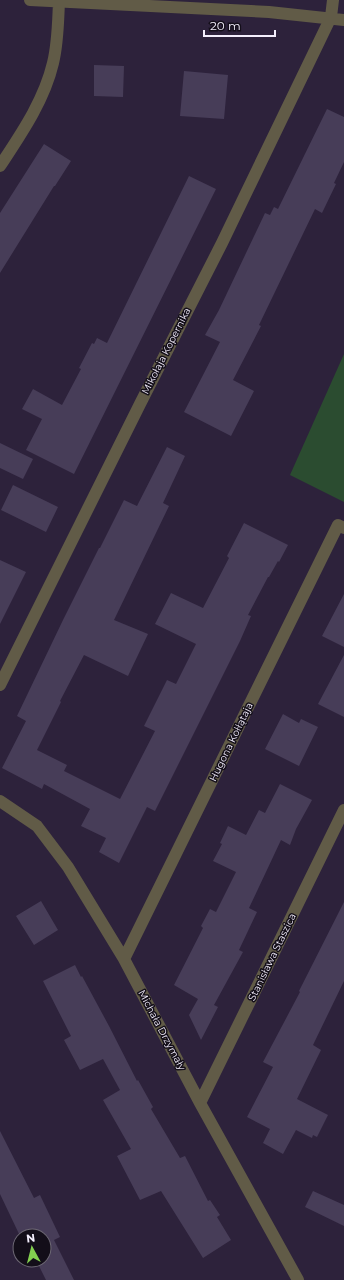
<svg xmlns="http://www.w3.org/2000/svg" width="344" height="1280" font-family="Montserrat,sans-serif">
<style>
.green{fill:#2b4c30}
.building{fill:#473d58}
.lines{fill:none;stroke-linecap:round;stroke-linejoin:round}
.minor{stroke:#615b47;stroke-width:12}
.labels{text-anchor:middle;dominant-baseline:central;stroke-width:3;stroke-linejoin:round;paint-order:stroke}
.street-label{font-size:10px;fill:#f4effd;stroke:#130e19}
</style>
<rect width="100%" height="100%" fill="#2d223b"/>
<path class="green" d="M 344,354 L 344,502 L 290,475 Z"/>
<path class="building" d="M 94,65 L 124,66 L 123,97 L 94,96 Z
M 184,71 L 228,75 L 224,119 L 180,116 Z
M 327,109 L 344,117 L 344,162 L 334,183 L 336,184 L 322,213 L 315,209 L 259,325 L 261,326 L 233,380 L 254,391 L 231,436 L 184,412 L 220,342 L 205,335 L 219,310 L 265,213 L 270,215 L 274,207 L 278,209 Z
M 44,144 L 71,161 L 55,186 L 54,186 L 0,273 L 0,213 Z
M 189,176 L 216,189 L 74,474 L 26,450 L 42,419 L 22,409 L 33,389 L 62,405 L 81,369 L 79,368 L 92,343 L 94,344 L 97,338 L 107,343 Z
M 0,443 L 33,459 L 23,479 L 0,468 Z
M 167,447 L 185,456 L 163,503 L 169,506 L 114,620 L 148,634 L 128,676 L 84,655 L 60,701 L 61,702 L 37,750 L 67,765 L 64,771 L 120,799 L 155,731 L 144,726 L 167,680 L 176,684 L 196,644 L 155,624 L 171,593 L 203,608 L 229,558 L 227,556 L 244,523 L 288,545 L 279,562 L 278,561 L 269,577 L 268,577 L 248,615 L 251,616 L 240,641 L 155,811 L 147,807 L 119,863 L 99,852 L 106,838 L 81,826 L 90,809 L 44,784 L 42,789 L 2,768 L 26,721 L 17,716 L 63,620 L 99,548 L 100,548 L 124,500 L 137,506 Z
M 13,485 L 58,507 L 46,532 L 1,510 Z
M 0,560 L 26,572 L 0,624 Z
M 344,594 L 344,647 L 322,636 Z
M 344,655 L 344,717 L 318,704 Z
M 283,714 L 299,723 L 301,719 L 318,727 L 299,766 L 265,749 Z
M 280,784 L 312,800 L 296,829 L 290,845 L 281,840 L 249,908 L 257,912 L 239,950 L 243,952 L 214,1005 L 218,1007 L 201,1040 L 189,1015 L 198,999 L 174,985 L 203,928 L 201,926 L 210,909 L 216,912 L 236,872 L 213,861 L 222,844 L 220,843 L 228,826 L 246,835 L 259,810 L 265,813 Z
M 41,901 L 58,930 L 34,945 L 16,916 Z
M 344,902 L 344,981 L 313,1045 L 321,1050 L 297,1099 L 328,1115 L 317,1137 L 313,1135 L 312,1138 L 296,1130 L 283,1154 L 263,1143 L 270,1129 L 247,1117 L 273,1067 L 263,1062 L 300,992 L 299,991 Z
M 75,965 L 81,977 L 82,976 L 109,1026 L 137,1081 L 138,1080 L 153,1107 L 151,1109 L 180,1158 L 185,1156 L 208,1201 L 210,1200 L 220,1215 L 217,1217 L 231,1240 L 203,1258 L 161,1191 L 140,1200 L 117,1156 L 131,1149 L 103,1100 L 120,1090 L 103,1059 L 80,1070 L 64,1040 L 71,1036 L 43,981 Z
M 0,1131 L 34,1198 L 40,1195 L 60,1237 L 54,1240 L 74,1280 L 46,1280 L 36,1260 L 44,1260 L 44,1236 L 20,1236 L 0,1194 Z
M 313,1191 L 344,1205 L 344,1226 L 305,1207 Z"/>
<g class="lines">
<path class="minor" d="M 30,0 L 269,12 L 344,20
M 0,166 C 21,134 44,101 53,63 C 58,43 58,22 59,2
M 0,685 L 140,404 L 222,243 L 331,17 L 333,0
M 0,801 L 37,826 L 68,867 L 124,959 L 200,1103 L 298,1280
M 124,959 L 338,525 L 344,528
M 200,1103 L 344,810"/>
</g>
<g class="labels">
<g class="street-label">
<text transform="translate(166 351) rotate(-63)">Mikołaja Kopernika</text>
<text transform="translate(231 742) rotate(-64)">Hugona Kołłątaja</text>
<text transform="translate(272 957) rotate(-64)">Stanisława Staszica</text>
<text transform="translate(162 1030) rotate(62)">Michała Drzymały</text>
</g>
</g>
<g transform="translate(32 1248) rotate(353)"><circle r="19" fill="#130e19" stroke="#6d6874"/>
<path d="M0-3L7 15L0 10L-7 15Z" fill="#83d04f"/>
<text y="-6" font-size="11" font-weight="bold" text-anchor="middle" fill="#f4effd">N</text>
</g>
<path d="M204 30v6h71v-6" fill="none" stroke="#f4effd" stroke-width="2"/>
<text x="210" y="30" font-size="12" fill="#f4effd" stroke="#130e19" stroke-width="3" paint-order="stroke">20 m</text>
</svg>
